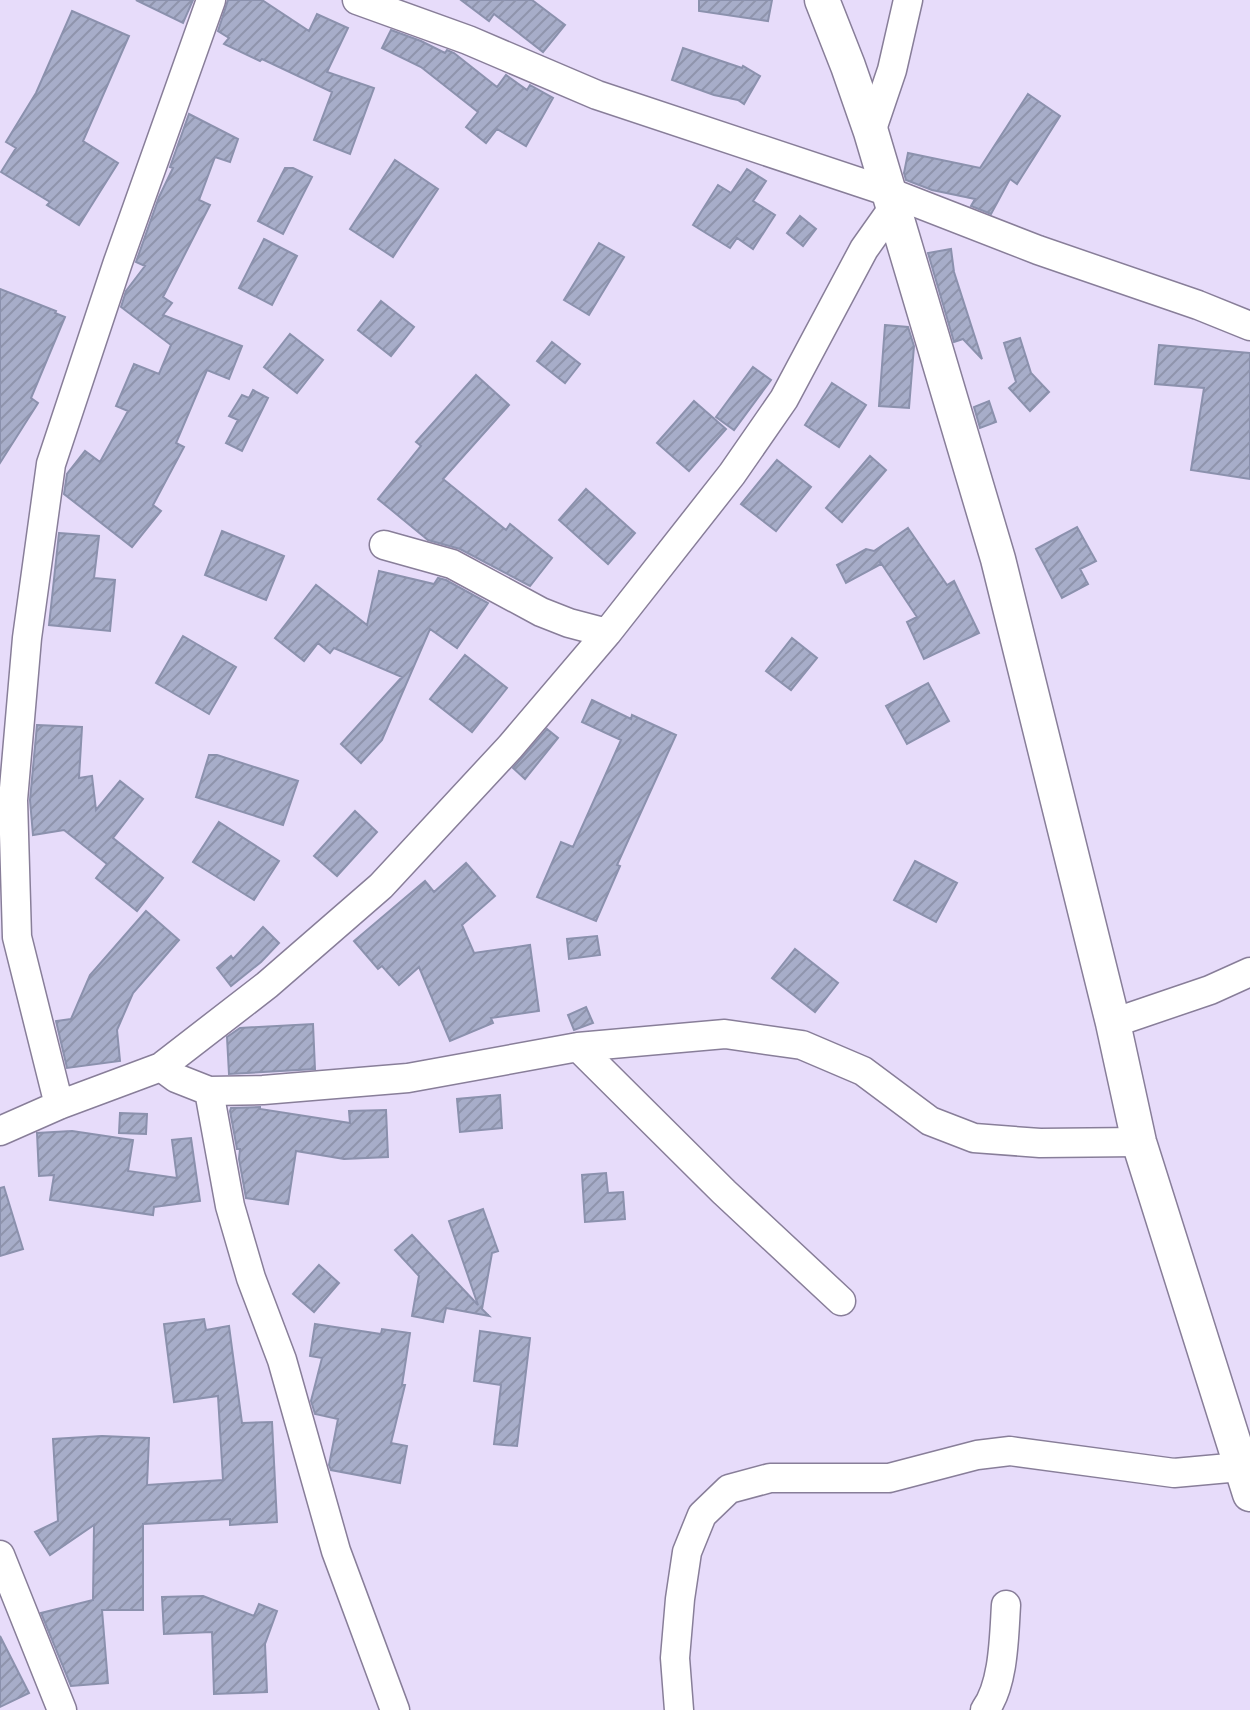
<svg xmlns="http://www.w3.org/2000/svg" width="1250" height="1710" font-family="'Zilla Slab',serif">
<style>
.building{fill:url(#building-hatch);stroke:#8b91ad;stroke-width:2}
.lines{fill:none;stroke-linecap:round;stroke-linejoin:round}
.minor-casing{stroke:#887e99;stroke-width:31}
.tertiary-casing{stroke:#887e99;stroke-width:37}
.minor{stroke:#fff;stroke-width:28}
.tertiary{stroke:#fff;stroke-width:34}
</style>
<defs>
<pattern id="building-hatch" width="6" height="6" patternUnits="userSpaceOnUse" patternTransform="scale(2)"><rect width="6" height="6" fill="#a7adc9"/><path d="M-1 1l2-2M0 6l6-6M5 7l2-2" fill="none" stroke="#8f94ac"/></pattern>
</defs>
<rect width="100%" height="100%" fill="#e7dcfa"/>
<path class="building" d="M 136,0 L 193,0 L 183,23 Z
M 228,0 L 262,0 L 309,31 L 317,14 L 348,28 L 327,72 L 374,88 L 350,154 L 314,140 L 332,92 L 262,59 L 260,61 L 224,44 L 229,38 L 218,31 Z
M 461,0 L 532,0 L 565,25 L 543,52 L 494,14 L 489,21 Z
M 699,0 L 772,0 L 768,21 L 699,11 Z
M 72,11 L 129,36 L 83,141 L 118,163 L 79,225 L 47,205 L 50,202 L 1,172 L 16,148 L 6,142 L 36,93 Z
M 391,30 L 421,41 L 445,53 L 447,50 L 454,53 L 497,87 L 506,75 L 527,90 L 530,85 L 553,98 L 526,146 L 497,129 L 486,143 L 466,127 L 478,112 L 421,67 L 382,48 Z
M 683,48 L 742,68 L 743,66 L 760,76 L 744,104 L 738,100 L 714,95 L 672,80 Z
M 1028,94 L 1060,116 L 1017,184 L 1010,179 L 991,214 L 971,206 L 975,199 L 932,190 L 906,180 L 904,173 L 908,153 L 980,168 Z
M 189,114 L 238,139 L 230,162 L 215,157 L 199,200 L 210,205 L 163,297 L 172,303 L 163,315 L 242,346 L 229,379 L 207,370 L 176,443 L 184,447 L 153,505 L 161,511 L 132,547 L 64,494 L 67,474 L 85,451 L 100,462 L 128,411 L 116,406 L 134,364 L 159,374 L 171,345 L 121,307 L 126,291 L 145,266 L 136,262 L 159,197 L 173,168 L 170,167 Z
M 395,160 L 438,189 L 393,257 L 350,229 Z
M 285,168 L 293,168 L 312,177 L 283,234 L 258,221 Z
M 747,169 L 766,181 L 753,201 L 775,215 L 753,249 L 737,238 L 730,248 L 693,225 L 718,185 L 731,193 Z
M 800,216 L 816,229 L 803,246 L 787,233 Z
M 264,239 L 297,256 L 272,305 L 239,288 Z
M 599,243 L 624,257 L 589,315 L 564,300 Z
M 951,249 L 954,272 L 982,359 L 963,339 L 954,342 L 928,253 Z
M 0,289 L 56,311 L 55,313 L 65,317 L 31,398 L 38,403 L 0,463 Z
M 381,301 L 414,327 L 391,356 L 358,330 Z
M 885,325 L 908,327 L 914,346 L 909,408 L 879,406 Z
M 290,334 L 323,360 L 297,393 L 264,367 Z
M 1020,338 L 1031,373 L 1049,392 L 1030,411 L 1009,388 L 1016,382 L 1004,343 Z
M 552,342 L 580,364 L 565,383 L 537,361 Z
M 1159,345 L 1250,353 L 1250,479 L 1191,470 L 1204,388 L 1155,384 Z
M 753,367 L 771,380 L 734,430 L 716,417 Z
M 476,375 L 509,405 L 443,479 L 506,530 L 510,524 L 552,558 L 530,586 L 460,549 L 428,540 L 378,499 L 421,446 L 416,442 Z
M 832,383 L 866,405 L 839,447 L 805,425 Z
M 253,390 L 268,398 L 242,451 L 226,443 L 238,420 L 229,416 L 242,395 L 249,398 Z
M 694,401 L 726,429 L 689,471 L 657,443 Z
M 989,401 L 996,422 L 980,428 L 974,407 Z
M 870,456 L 886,470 L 842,522 L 826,508 Z
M 777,460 L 811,487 L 776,531 L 741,504 Z
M 586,489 L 635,533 L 608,564 L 559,520 Z
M 1077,527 L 1096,561 L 1080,569 L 1088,584 L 1062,598 L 1036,549 Z
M 908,528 L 947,585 L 954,581 L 979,633 L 924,659 L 907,622 L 917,617 L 879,560 L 881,564 L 846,583 L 837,565 L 866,549 L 874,551 Z
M 222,531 L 284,556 L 266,600 L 205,575 Z
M 59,533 L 99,536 L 94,578 L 115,580 L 110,631 L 49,625 Z
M 379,571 L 434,584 L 438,578 L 446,580 L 488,603 L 457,648 L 430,629 L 382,740 L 361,763 L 341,744 L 402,677 L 334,648 L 330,653 L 318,643 L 304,661 L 275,638 L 316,585 L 367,625 Z
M 183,636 L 236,667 L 209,714 L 156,683 Z
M 792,638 L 817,658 L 791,690 L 766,671 Z
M 465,655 L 507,688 L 472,732 L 430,699 Z
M 928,683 L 949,721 L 907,744 L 886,706 Z
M 592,700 L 631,719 L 632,715 L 676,735 L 617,865 L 620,866 L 596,921 L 537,897 L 561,842 L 573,847 L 621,740 L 582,722 Z
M 37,725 L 82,727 L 79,778 L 92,776 L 96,810 L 120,781 L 143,799 L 113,838 L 163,878 L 137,911 L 96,878 L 107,864 L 64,830 L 33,835 L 30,800 Z
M 547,729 L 558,738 L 525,779 L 513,768 Z
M 209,755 L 217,755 L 298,781 L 283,825 L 196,797 Z
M 355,811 L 377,832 L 337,876 L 314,856 Z
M 219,822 L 279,861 L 254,900 L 193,862 Z
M 915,861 L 957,883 L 936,922 L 894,900 Z
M 466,863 L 495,896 L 462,925 L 474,953 L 530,945 L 539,1011 L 491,1018 L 493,1023 L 450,1041 L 419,967 L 399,985 L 382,966 L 378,969 L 354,941 L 425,881 L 434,892 Z
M 146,911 L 179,940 L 133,993 L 117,1030 L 120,1061 L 67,1068 L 56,1021 L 71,1019 L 90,975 Z
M 263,927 L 279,943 L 261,962 L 231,986 L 217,968 L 231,956 L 233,959 Z
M 597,936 L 600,955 L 569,959 L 567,939 Z
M 795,949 L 838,983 L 815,1012 L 772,978 Z
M 586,1007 L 593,1023 L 574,1030 L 568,1015 Z
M 313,1024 L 315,1069 L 229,1074 L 227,1037 L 240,1028 Z
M 500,1095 L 502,1128 L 460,1132 L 457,1099 Z
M 260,1107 L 260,1109 L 350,1123 L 349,1111 L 386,1110 L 388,1157 L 344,1159 L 296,1151 L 288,1204 L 246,1198 L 239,1159 L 240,1149 L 237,1149 L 230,1111 L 231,1108 Z
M 120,1113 L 147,1114 L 146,1134 L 119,1133 Z
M 72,1131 L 133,1140 L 128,1171 L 177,1178 L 172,1140 L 191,1138 L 200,1201 L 154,1207 L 153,1215 L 50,1200 L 54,1175 L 39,1176 L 37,1133 Z
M 606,1173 L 608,1193 L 623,1192 L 625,1219 L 585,1222 L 582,1175 Z
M 4,1187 L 23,1249 L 0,1256 L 0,1188 Z
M 483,1209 L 498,1251 L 492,1253 L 482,1309 L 489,1316 L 446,1308 L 443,1322 L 412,1316 L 419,1276 L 395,1250 L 412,1235 L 478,1305 L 449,1221 Z
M 319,1265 L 339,1283 L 314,1312 L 293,1294 Z
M 204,1319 L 206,1330 L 229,1326 L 242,1423 L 272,1422 L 277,1522 L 230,1525 L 230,1519 L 143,1524 L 143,1610 L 102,1610 L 108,1683 L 71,1686 L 41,1613 L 93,1600 L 94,1525 L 50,1555 L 35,1532 L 58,1521 L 53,1439 L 102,1436 L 149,1438 L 147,1485 L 223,1480 L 218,1396 L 174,1402 L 164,1324 Z
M 315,1324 L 381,1334 L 382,1329 L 410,1333 L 402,1385 L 405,1385 L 391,1443 L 407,1446 L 400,1483 L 331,1470 L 329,1465 L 338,1419 L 315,1414 L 311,1401 L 322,1358 L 310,1356 Z
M 480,1331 L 530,1338 L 517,1446 L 494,1444 L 501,1385 L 474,1381 Z
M 203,1596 L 254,1616 L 259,1604 L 277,1611 L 265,1644 L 267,1692 L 214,1694 L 212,1632 L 164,1634 L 162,1597 Z
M 0,1636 L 29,1693 L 0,1707 Z"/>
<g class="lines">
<g class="minor-casing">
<path id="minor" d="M 357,0 L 468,40 L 597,95 L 889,192 L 1038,250 L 1198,305 L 1250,326
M 871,132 L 892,70 L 908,0
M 384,545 L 452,564 L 541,612 L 569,623 L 607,633
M 1113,1023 L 1210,990 L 1250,972
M 578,1047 L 724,1192 L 841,1301
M 161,1067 L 176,1078 L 209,1091 L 263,1090 L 408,1078 L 578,1047 L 725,1034 L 802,1045 L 863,1071 L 930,1121 L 974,1138 L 1040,1143 L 1139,1142
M 209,1091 L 230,1206 L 251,1278 L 282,1360 L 336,1551 L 395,1710
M 59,1105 L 17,937 L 13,800 L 27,638 L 51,464 L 118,262 L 211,0
M 0,1131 L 59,1105 L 161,1067 L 267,985 L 381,886 L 510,747 L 607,633 L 732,474 L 784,399 L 864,249 L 893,208
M 0,1555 L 62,1710
M 679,1710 L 675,1658 L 680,1599 L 687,1552 L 702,1515 L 729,1489 L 770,1478 L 889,1478 L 977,1455 L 1010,1451 L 1174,1473 L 1240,1467
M 985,1710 C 1004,1684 1004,1636 1006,1605"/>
</g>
<g class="tertiary-casing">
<path id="tertiary" d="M 822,0 L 848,66 L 871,132 L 998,559 L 1113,1023 L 1139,1142 L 1250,1494"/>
</g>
<use href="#minor" class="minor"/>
<use href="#tertiary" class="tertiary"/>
</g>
</svg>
